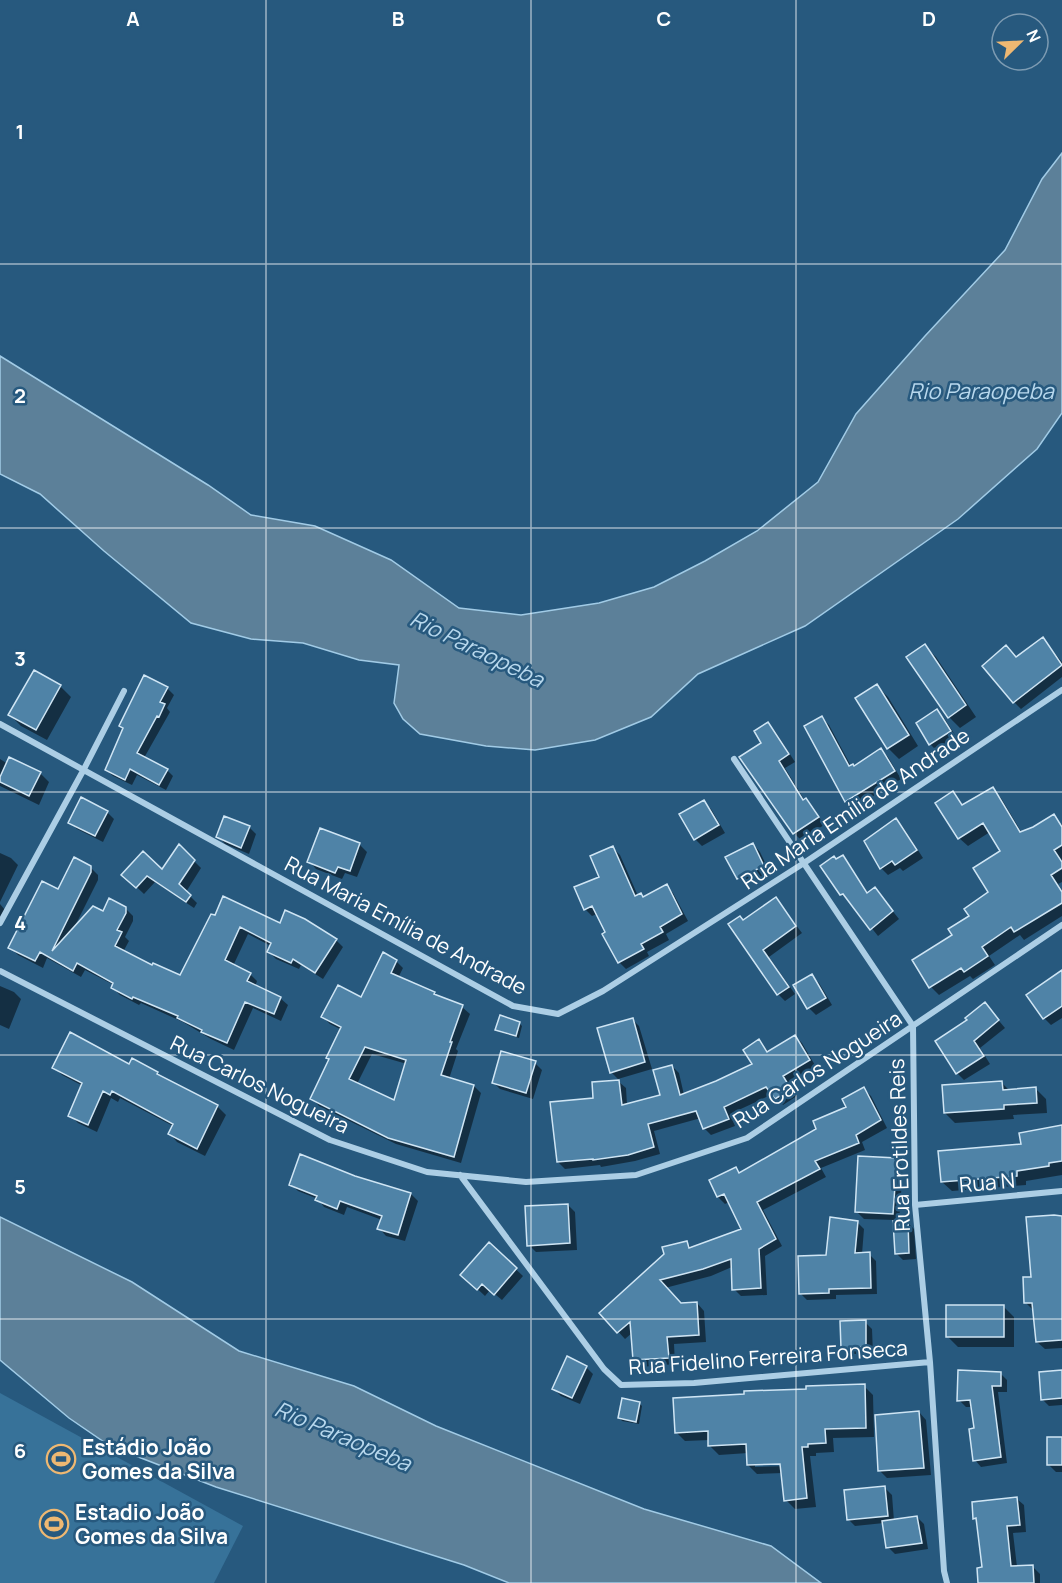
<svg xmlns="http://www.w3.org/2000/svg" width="1062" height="1583" font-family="Manrope,sans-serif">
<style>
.green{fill:#377299}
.water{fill:#5c8099;stroke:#a1cbe6;stroke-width:1.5}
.shadow{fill:#0007;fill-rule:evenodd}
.building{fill:#4f83a7;stroke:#cfe5f4;stroke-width:1.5;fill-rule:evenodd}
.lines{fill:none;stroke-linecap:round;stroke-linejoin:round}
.street{stroke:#accee5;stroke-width:6}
.grid{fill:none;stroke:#fff;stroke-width:1.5;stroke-opacity:0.55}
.labels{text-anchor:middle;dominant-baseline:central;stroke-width:5;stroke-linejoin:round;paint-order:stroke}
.street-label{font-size:21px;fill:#fff;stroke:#27597e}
.poi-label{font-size:21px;font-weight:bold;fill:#fff;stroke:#27597e;text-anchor:start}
.water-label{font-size:22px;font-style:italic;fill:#b8d8ed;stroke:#27597e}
.grid-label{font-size:20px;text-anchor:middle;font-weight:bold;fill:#fff;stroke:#27597e;stroke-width:5;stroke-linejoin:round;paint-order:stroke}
</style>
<rect width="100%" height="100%" fill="#27597e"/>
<path class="green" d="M 0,1393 L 243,1526 L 214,1583 L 0,1583 Z"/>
<path class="water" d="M 1062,153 L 1062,413 L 1037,449 L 958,519 L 805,626 L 698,674 L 651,717 L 595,740 L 535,750 L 486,746 L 420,734 L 403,719 L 394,703 L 399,665 L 359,660 L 303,643 L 251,639 L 191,623 L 104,551 L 40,494 L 0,474 L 0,356 L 208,485 L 251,515 L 315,526 L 391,560 L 459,608 L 521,615 L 599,603 L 654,587 L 705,561 L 757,531 L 818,482 L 856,414 L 925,336 L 1005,250 L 1042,179 Z
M 0,1217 L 132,1282 L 239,1351 L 354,1386 L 436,1426 L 644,1509 L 771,1546 L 821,1583 L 509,1583 L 464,1565 L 216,1487 L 110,1446 L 69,1418 L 0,1360 Z"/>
<path class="shadow" d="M 1043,639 L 1062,662 L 1062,677 L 1021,709 L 1014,702 L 1016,658 Z
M 925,646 L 936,657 L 976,717 L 960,728 L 949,717 Z
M 60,686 L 71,697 L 47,740 L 21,726 L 10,715 Z
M 877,686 L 888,697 L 918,746 L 899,759 L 888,748 Z
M 167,688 L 174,695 L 167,708 L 170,712 L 144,758 L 167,770 L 173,776 L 166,790 L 137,775 L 132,785 L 113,776 L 106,770 Z
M 937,711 L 944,718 L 957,738 L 937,751 L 930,744 Z
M 822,718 L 829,725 L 851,766 L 855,767 L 881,750 L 888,757 L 901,779 L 854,808 L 847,801 L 806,727 Z
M 768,724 L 775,731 L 795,762 L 785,768 L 805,801 L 813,807 L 824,825 L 801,840 L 794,833 Z
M 0,759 L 8,764 L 40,773 L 49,782 L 39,805 L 0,786 Z
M 992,789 L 1001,798 L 1022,833 L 1053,816 L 1062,825 L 1062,882 L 1058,884 L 1062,890 L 1062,916 L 1024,940 L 1020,935 L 989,956 L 995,965 L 973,979 L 970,976 L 939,995 L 931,987 L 954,936 L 991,893 L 1002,851 L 990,832 L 968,846 L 959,838 L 953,793 L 964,806 Z
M 704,802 L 711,809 L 725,833 L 702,846 L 695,839 Z
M 107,812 L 114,819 L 103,842 L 77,829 L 70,822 Z
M 896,820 L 903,827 L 923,858 L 903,871 L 900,868 L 888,875 L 881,868 Z
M 249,827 L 256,834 L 249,854 L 225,844 L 218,836 Z
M 321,830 L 360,845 L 367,852 L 357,877 L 345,873 L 342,879 L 316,869 L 309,861 Z
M 753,844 L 760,852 L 770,873 L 745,886 L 738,878 L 727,858 Z
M 179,846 L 201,868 L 186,892 L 197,903 L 194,908 L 155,882 L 144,894 L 124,875 L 163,871 Z
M 613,848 L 620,855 L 638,896 L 644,899 L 666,886 L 673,893 L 688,921 L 666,934 L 669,940 L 647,952 L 649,956 L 626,969 L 619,962 L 597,914 L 592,916 L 585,909 L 601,878 Z
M 0,853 L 11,858 L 18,865 L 0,902 Z
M 842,857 L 849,864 L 868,893 L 875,889 L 899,919 L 878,936 L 850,901 L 841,894 L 836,861 Z
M 90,867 L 98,875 L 98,880 L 74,928 L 103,913 L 125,908 L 133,916 L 133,921 L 125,937 L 129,941 L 123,952 L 153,967 L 181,977 L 212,916 L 280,925 L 336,940 L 343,947 L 323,979 L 301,965 L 299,969 L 276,959 L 269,952 L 271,946 L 248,934 L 233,966 L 250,974 L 257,981 L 255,987 L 280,998 L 288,1005 L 281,1021 L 253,1008 L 234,1050 L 211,1039 L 183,1022 L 141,1003 L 139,1005 L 120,995 L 113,988 L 114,985 L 85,970 L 81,977 L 47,958 L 43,968 L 18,955 L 10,947 L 59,891 Z
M 776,899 L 802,933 L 769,957 L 795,994 L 785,1001 L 778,994 L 730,925 L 743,922 Z
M 0,904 L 5,910 L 0,918 Z
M 396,961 L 403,968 L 398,978 L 462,1007 L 470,1014 L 456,1049 L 458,1051 L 449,1079 L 474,1086 L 481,1093 L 461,1163 L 396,1144 L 319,1106 L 312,1098 L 331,1060 L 342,1030 L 330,1024 L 323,1017 L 362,999 ZM 372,1054 L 407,1064 L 395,1102 L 357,1084 Z
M 812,976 L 819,983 L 832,1005 L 816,1015 L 809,1008 Z
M 0,986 L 14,992 L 21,999 L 9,1029 L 0,1025 Z
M 1062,993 L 1062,1018 L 1051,1025 L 1044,1018 Z
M 985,1004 L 1005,1028 L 980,1048 L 990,1064 L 964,1080 L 957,1073 L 970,1020 Z
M 632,1019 L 639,1026 L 652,1069 L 618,1079 L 611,1072 Z
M 519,1023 L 522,1026 L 519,1038 L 500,1032 L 497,1029 Z
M 795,1036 L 802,1043 L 816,1067 L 789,1084 L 797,1096 L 783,1105 L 773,1094 L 730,1114 L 735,1126 L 711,1135 L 704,1128 L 701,1118 L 654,1131 L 660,1154 L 635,1161 L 601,1167 L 600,1165 L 565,1169 L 558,1162 L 595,1099 L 618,1081 L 626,1088 L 627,1105 L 662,1096 L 672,1066 L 679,1073 L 684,1095 L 754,1065 L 759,1041 L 769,1052 Z
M 535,1063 L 542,1070 L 533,1099 L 500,1089 L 493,1082 Z
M 130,1066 L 157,1073 L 164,1080 L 218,1107 L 226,1115 L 205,1156 L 177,1142 L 170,1134 L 173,1126 L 120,1098 L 118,1102 L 111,1098 L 97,1132 L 78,1123 L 70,1115 L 83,1086 L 62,1075 L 54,1067 Z
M 1001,1082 L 1010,1091 L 1036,1089 L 1046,1099 L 1047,1113 L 1013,1115 L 1014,1119 L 955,1123 L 945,1113 Z
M 864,1089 L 871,1096 L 887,1128 L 862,1142 L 865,1150 L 821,1168 L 826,1177 L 763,1210 L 782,1246 L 765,1256 L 767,1295 L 741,1296 L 734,1289 L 732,1267 L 711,1276 L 665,1288 L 681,1304 L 697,1303 L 704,1311 L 706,1342 L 674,1344 L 675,1364 L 641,1367 L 634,1360 L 632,1333 L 625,1339 L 601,1313 L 686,1242 L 692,1248 L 743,1230 L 729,1202 L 725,1204 L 718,1197 L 711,1180 L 736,1169 L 740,1174 L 818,1129 L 848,1108 Z
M 1062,1127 L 1062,1175 L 1026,1181 L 1026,1185 L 952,1191 L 942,1182 Z
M 896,1160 L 903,1167 L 899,1222 L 907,1222 L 914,1229 L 916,1259 L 903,1260 L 896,1253 L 894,1220 L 864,1219 L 857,1212 Z
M 355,1177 L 411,1194 L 418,1201 L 405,1241 L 386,1236 L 379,1228 L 382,1220 L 347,1207 L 344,1215 L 324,1207 L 318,1199 L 298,1191 L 291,1184 Z
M 568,1205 L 575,1212 L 577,1250 L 536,1252 L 529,1245 Z
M 1062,1216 L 1062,1348 L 1045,1349 L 1037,1342 L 1033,1310 L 1025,1302 L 1033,1279 Z
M 857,1222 L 864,1229 L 862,1254 L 869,1254 L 876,1261 L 877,1294 L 836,1295 L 836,1299 L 807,1300 L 800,1293 Z
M 489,1244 L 523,1276 L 502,1300 L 490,1290 L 485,1296 L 469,1281 Z
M 1003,1306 L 1014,1317 L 1014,1347 L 958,1347 L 947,1336 Z
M 865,1322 L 872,1329 L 873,1354 L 849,1354 L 842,1347 Z
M 586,1367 L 593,1374 L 580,1404 L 561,1396 L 554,1389 Z
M 1062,1372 L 1062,1405 L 1049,1406 L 1042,1399 Z
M 1001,1374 L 1007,1380 L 1007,1392 L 998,1392 L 1007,1463 L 981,1467 L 975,1460 L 975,1430 L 972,1407 L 966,1407 L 959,1400 Z
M 864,1386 L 873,1395 L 874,1437 L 833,1438 L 834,1452 L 816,1453 L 816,1456 L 810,1456 L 816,1507 L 795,1509 L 786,1500 L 783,1473 L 757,1474 L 748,1465 L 748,1453 L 719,1455 L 710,1446 L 710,1440 L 685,1441 L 676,1432 L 808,1390 ZM 788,1463 L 788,1466 L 755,1467 L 755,1464 Z
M 639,1403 L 642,1406 L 639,1424 L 622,1421 L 619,1417 Z
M 919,1412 L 926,1420 L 931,1475 L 887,1478 L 880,1471 Z
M 1062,1438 L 1062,1472 L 1056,1472 L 1049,1465 Z
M 885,1488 L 892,1495 L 894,1521 L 917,1517 L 924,1524 L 928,1549 L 895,1554 L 888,1547 L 884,1523 L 855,1526 L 848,1519 Z
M 1017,1499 L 1024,1505 L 1026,1532 L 1013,1533 L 1017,1567 L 1033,1567 L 1040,1574 L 1040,1583 L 980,1583 L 984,1569 L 978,1521 L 975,1518 Z"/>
<path class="building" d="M 1043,637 L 1062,665 L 1013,703 L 982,666 L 1006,645 L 1016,657 Z
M 925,644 L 966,705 L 948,718 L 906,657 Z
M 34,670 L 61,685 L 36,730 L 8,715 Z
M 144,675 L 168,687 L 160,702 L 165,704 L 159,717 L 157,716 L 137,753 L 168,769 L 159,785 L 130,769 L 125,780 L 105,770 L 123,728 L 119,726 Z
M 877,684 L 909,735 L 887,749 L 855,698 Z
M 937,709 L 951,731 L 929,745 L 916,723 Z
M 822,716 L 849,766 L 853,764 L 854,766 L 881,748 L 895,771 L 845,802 L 804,726 Z
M 768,722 L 789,754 L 779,761 L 803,800 L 806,798 L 819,817 L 793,834 L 739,757 L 761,743 L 754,731 Z
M 9,757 L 41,772 L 29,796 L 0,782 L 0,777 Z
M 993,787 L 1020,832 L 1033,827 L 1054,814 L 1062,827 L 1062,845 L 1054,850 L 1062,862 L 1062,868 L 1051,875 L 1062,892 L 1062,903 L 1014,932 L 1011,927 L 982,947 L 988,956 L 964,972 L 961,968 L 929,988 L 912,960 L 952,935 L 948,929 L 969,916 L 964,909 L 988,892 L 973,868 L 1000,851 L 983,823 L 958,839 L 935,803 L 953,791 L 962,805 Z
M 81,797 L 108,811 L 95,836 L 68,823 Z
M 704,800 L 719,825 L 694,840 L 679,814 Z
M 224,816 L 250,826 L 241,848 L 216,837 Z
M 896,818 L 917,850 L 895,865 L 892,861 L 880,869 L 864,841 Z
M 320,828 L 360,843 L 350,871 L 338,867 L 335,873 L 307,862 Z
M 753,843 L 764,866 L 737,879 L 725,857 Z
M 179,844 L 195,860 L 179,884 L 191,895 L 186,902 L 147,876 L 136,888 L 121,875 L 143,851 L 162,869 Z
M 613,846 L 635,896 L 641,893 L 643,897 L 667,884 L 682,914 L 660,927 L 663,932 L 641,944 L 644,949 L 618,963 L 602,934 L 605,932 L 592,906 L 584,910 L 574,887 L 599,877 L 590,856 Z
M 843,855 L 867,893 L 875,887 L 893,911 L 870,930 L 843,894 L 840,895 L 820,866 L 834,856 L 836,859 Z
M 74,857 L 91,866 L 91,872 L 52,951 L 93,906 L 103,911 L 109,898 L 126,907 L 126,913 L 117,930 L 122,932 L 115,946 L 152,965 L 153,963 L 180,975 L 211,914 L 215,915 L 223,896 L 280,923 L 285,910 L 305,919 L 337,939 L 315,973 L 293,959 L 291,963 L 267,952 L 271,943 L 240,927 L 225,960 L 251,973 L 247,981 L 281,997 L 274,1014 L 245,1002 L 227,1043 L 201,1032 L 202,1030 L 177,1018 L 178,1016 L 133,997 L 132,999 L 111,988 L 113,983 L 77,963 L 73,971 L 40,952 L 35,961 L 8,948 L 42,881 L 58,889 Z
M 776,897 L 796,926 L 763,950 L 789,987 L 777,995 L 728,924 L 740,916 L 743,920 Z
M 383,952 L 397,960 L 391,973 L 435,992 L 434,994 L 463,1005 L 450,1042 L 452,1042 L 441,1075 L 474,1085 L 454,1157 L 388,1138 L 310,1099 L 329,1059 L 326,1058 L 341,1027 L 321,1017 L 338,985 L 361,997 ZM 365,1047 L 406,1060 L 394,1100 L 349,1079 Z
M 1062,970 L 1062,1006 L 1043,1019 L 1026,995 Z
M 812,974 L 826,998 L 807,1009 L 793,985 Z
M 985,1002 L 999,1020 L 974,1041 L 984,1056 L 956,1074 L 935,1041 L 967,1020 L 965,1018 Z
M 500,1015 L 520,1022 L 516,1036 L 495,1030 Z
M 633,1018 L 645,1062 L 610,1073 L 597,1028 Z
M 70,1032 L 129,1064 L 132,1058 L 158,1072 L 157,1074 L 218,1105 L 197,1149 L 168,1134 L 173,1124 L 112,1091 L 110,1095 L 103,1091 L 88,1125 L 68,1116 L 82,1083 L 52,1068 Z
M 795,1035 L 810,1060 L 783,1076 L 791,1089 L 775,1099 L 766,1087 L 724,1107 L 729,1119 L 703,1129 L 696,1111 L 648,1124 L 654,1147 L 628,1155 L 593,1160 L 593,1159 L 557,1162 L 550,1102 L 593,1098 L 592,1082 L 619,1080 L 622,1105 L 660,1095 L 653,1070 L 672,1065 L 680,1095 L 716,1081 L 752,1064 L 743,1050 L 759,1039 L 767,1052 Z
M 501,1051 L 536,1061 L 526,1093 L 492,1083 Z
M 1002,1081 L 1003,1090 L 1036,1087 L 1037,1103 L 1004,1105 L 1004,1109 L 944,1113 L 942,1085 Z
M 864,1087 L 881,1120 L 856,1135 L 859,1143 L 815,1161 L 820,1169 L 757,1202 L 776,1239 L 759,1249 L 761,1288 L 732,1290 L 731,1259 L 703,1269 L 660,1280 L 681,1303 L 697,1302 L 699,1335 L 667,1337 L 669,1358 L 633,1360 L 630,1322 L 617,1333 L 599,1313 L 664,1254 L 662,1247 L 687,1241 L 689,1248 L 741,1229 L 724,1194 L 717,1197 L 709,1180 L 736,1167 L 739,1173 L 816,1129 L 813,1121 L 846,1107 L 842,1099 Z
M 1062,1125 L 1062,1161 L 1049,1163 L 1049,1166 L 1017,1171 L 1017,1176 L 941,1182 L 938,1151 L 1021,1144 L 1019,1133 Z
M 300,1154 L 355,1176 L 411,1193 L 398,1235 L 377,1229 L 382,1216 L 340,1201 L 337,1209 L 315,1200 L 317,1196 L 289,1185 Z
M 858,1156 L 897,1158 L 893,1214 L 855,1212 Z
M 568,1204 L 570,1243 L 527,1246 L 525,1206 Z
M 1054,1215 L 1062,1216 L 1062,1340 L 1036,1342 L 1032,1303 L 1024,1303 L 1023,1277 L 1031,1277 L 1026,1217 Z
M 830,1217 L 858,1221 L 855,1253 L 870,1252 L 871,1288 L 829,1289 L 829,1293 L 799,1294 L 798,1256 L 826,1255 Z
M 908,1220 L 909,1253 L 895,1254 L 893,1221 Z
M 489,1242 L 517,1268 L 494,1295 L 482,1284 L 477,1290 L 460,1275 Z
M 946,1305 L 1004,1305 L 1004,1337 L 946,1337 Z
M 866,1320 L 866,1347 L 841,1348 L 840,1321 Z
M 567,1356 L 587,1366 L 572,1398 L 552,1389 Z
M 958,1370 L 1001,1372 L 1001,1386 L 992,1386 L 1001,1457 L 973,1461 L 969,1429 L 974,1428 L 970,1400 L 957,1401 Z
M 1062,1370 L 1062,1398 L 1041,1400 L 1039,1372 Z
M 865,1384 L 866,1428 L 825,1429 L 826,1443 L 808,1444 L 808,1447 L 802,1447 L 807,1498 L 784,1501 L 780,1464 L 747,1465 L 746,1444 L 708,1446 L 708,1431 L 675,1433 L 673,1398 L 744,1394 L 744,1391 L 806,1389 L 806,1386 Z
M 622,1398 L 640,1402 L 636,1422 L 618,1418 Z
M 919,1411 L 924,1468 L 878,1471 L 875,1415 Z
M 1047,1437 L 1062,1437 L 1062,1465 L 1047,1465 Z
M 885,1486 L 888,1516 L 847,1520 L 844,1490 Z
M 1017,1497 L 1020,1525 L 1007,1526 L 1011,1566 L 1033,1565 L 1034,1583 L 978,1583 L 977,1568 L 982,1567 L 976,1518 L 973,1519 L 972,1502 Z
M 917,1516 L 922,1543 L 886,1548 L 882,1521 Z"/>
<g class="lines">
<path class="street" d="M 0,724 L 513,1006 L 558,1014 L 603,991 L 804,863 L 1062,690
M 734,759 L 913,1026 L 915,1205 L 930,1362 L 944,1571 L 947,1583
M 0,923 L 84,769 L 124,691
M 0,971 L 330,1140 L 427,1172 L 526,1182 L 636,1175 L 747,1138 L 1062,925
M 460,1175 L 604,1369 L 621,1385 L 694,1383 L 930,1362
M 915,1205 L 1062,1191"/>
</g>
<path class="grid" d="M 266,0 L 266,1583M 531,0 L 531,1583M 796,0 L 796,1583M 0,264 L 1062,264M 0,528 L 1062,528M 0,792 L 1062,792M 0,1055 L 1062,1055M 0,1319 L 1062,1319"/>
<defs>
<g id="stadium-ring" transform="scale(1.5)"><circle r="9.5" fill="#27597e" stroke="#eeb872" stroke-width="1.5"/><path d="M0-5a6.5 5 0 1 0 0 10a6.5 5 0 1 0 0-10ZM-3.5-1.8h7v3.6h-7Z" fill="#eeb872"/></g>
</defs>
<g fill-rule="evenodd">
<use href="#stadium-ring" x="61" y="1459"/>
<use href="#stadium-ring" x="54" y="1524"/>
</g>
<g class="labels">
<g class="street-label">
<text transform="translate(855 808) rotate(-34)">Rua Maria Emília de Andrade</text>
<text transform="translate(406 925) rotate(28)">Rua Maria Emília de Andrade</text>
<text transform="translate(817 1069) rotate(-33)">Rua Carlos Nogueira</text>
<text transform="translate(260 1084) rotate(26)">Rua Carlos Nogueira</text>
<text transform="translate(899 1145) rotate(-92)">Rua Erotildes Reis</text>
<text transform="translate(987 1182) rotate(-5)">Rua N</text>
<text transform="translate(768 1357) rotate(-4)">Rua Fidelino Ferreira Fonseca</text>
</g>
<g class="poi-label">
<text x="82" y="1447">Estádio João<tspan x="82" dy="24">Gomes da Silva</tspan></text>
<text x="75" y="1512">Estadio João<tspan x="75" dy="24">Gomes da Silva</tspan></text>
</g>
<g class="water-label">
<text x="981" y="391">Rio Paraopeba</text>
<text transform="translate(477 649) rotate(26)">Rio Paraopeba</text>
<text transform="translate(343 1436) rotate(23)">Rio Paraopeba</text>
</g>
</g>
<g class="grid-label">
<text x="133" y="26">A</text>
<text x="398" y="26">B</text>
<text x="664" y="26">C</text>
<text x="929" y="26">D</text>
<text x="20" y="139">1</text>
<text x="20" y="403">2</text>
<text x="20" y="666">3</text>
<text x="20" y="930">4</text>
<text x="20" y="1194">5</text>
<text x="20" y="1458">6</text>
</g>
<g transform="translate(1020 42) rotate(66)"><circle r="28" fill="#27597e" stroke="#7d9bb2" stroke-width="1.5"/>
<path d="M0-4.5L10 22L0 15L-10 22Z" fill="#eeb872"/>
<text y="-9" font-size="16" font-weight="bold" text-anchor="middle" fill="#ffffff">N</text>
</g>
</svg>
